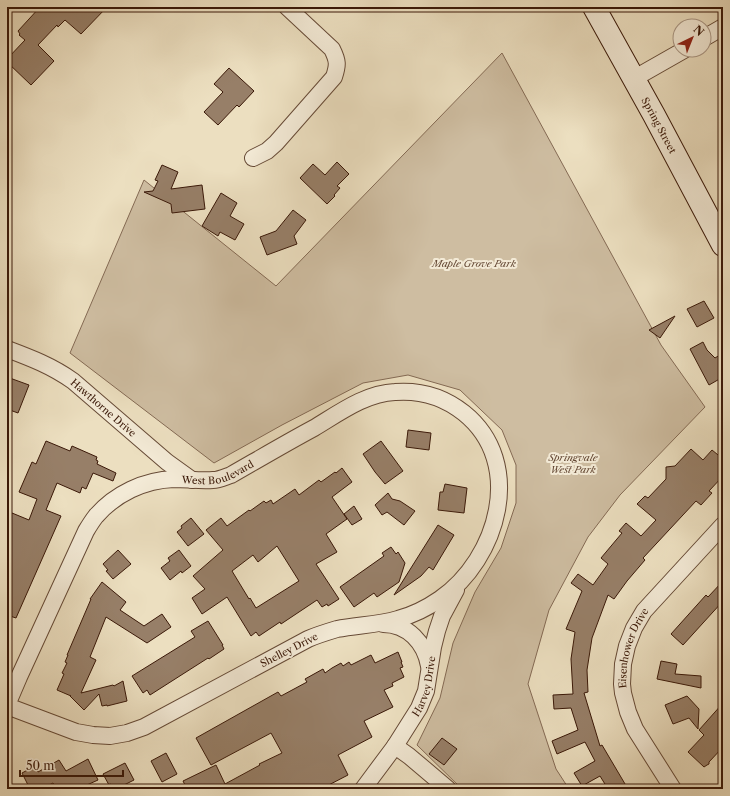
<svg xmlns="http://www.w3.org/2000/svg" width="730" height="796" font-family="'Libre Caslon Text',serif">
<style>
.green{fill:#cebda1;stroke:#846a54}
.building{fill:#977f68;stroke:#3a1808;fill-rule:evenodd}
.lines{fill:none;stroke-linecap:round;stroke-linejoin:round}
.minor-casing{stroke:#664a36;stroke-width:18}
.secondary-casing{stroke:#3a1808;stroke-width:24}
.minor{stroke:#f3ead6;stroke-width:16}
.secondary{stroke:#f3ead6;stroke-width:22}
.labels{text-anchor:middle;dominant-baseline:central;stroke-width:4;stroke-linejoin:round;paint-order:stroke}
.street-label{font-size:10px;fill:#3a1808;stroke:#f3ead6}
.park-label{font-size:10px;font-style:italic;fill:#664a36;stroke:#f3ead6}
</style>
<rect width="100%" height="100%" fill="#ecdfc0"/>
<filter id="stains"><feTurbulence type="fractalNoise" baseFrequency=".005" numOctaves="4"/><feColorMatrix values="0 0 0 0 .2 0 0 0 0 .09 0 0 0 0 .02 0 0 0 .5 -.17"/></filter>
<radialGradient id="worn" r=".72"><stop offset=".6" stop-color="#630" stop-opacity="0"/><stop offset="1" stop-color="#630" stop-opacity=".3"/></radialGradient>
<path class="green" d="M 502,53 L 661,345 L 705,407 L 620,495 L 588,537 L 549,610 L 528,684 L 556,769 L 569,789 L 462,789 L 417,745 L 440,698 L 453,643 L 475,592 L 501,548 L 516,503 L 516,465 L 502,430 L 460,390 L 408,375 L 363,383 L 282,425 L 214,463 L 70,353 L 144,180 L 276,286 Z"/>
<path class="building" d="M 40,7 L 107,7 L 81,34 L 65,20 L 58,27 L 57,25 L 38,45 L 54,61 L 31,85 L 7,62 L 7,59 L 25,40 L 19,35 L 20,34 L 18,31 Z
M 229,68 L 254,91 L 239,107 L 237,105 L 218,125 L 204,112 L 223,92 L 214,84 Z
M 337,162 L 349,174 L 337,186 L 340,188 L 334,195 L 335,196 L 327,204 L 300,178 L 313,164 L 325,175 Z
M 162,165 L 178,172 L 171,189 L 202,185 L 205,209 L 172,213 L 171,204 L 144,192 L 153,191 L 158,181 L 155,180 Z
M 221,193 L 237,203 L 230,216 L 244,224 L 235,240 L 220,232 L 218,236 L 202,226 Z
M 293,210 L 306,220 L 294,236 L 297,244 L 267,255 L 260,237 L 276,231 Z
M 704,301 L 714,318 L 697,327 L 687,309 Z
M 675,316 L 660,338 L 649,330 Z
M 703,342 L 707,350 L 715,358 L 723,353 L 723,377 L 709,385 L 690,349 Z
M 7,377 L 29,385 L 18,413 L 7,409 Z
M 408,430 L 431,433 L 429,450 L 406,447 Z
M 46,441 L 70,451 L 72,446 L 97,457 L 96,460 L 98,461 L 97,464 L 116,473 L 113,481 L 93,473 L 86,489 L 82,487 L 80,493 L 57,483 L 46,510 L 61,516 L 16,618 L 7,615 L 7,560 L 11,550 L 7,548 L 7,525 L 12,513 L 29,520 L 37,499 L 19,492 L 32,462 L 36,464 Z
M 381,441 L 403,471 L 385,484 L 375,472 L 363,454 Z
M 691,449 L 703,460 L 712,450 L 723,459 L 723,476 L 709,491 L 712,493 L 701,505 L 696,501 L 643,558 L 645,560 L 627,581 L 614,599 L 608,595 L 592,638 L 587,670 L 588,692 L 584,693 L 600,746 L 602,745 L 628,789 L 608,789 L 600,776 L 582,786 L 574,773 L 595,761 L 585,742 L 557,754 L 552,741 L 578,730 L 571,708 L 554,709 L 553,695 L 573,694 L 571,659 L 575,632 L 566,629 L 582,591 L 571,583 L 578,574 L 593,585 L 608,564 L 601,558 L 622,533 L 619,531 L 626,523 L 641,536 L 656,520 L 637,504 L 645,496 L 648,498 L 666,479 L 666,467 L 675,466 Z
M 342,468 L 352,482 L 332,497 L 347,519 L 326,534 L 337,552 L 316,564 L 339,599 L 328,606 L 327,604 L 322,607 L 317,600 L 281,624 L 280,622 L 259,636 L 256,632 L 251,636 L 227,597 L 202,614 L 192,598 L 205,589 L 193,576 L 223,550 L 206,530 L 221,518 L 227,526 L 249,510 L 250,511 L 264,501 L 266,503 L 271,500 L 273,504 L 295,489 L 299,495 L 319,480 L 321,482 L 335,472 L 336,473 ZM 277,546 L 299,581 L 256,608 L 250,598 L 249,599 L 232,571 L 253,555 L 258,562 Z
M 445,484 L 467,488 L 464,513 L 438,510 L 440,492 L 443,492 Z
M 388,493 L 392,499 L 400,501 L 415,511 L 404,525 L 387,512 L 382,515 L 375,505 Z
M 354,506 L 362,519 L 352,525 L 344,514 Z
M 191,518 L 204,534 L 188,546 L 177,532 L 182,528 L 181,526 Z
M 438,525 L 454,535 L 433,570 L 429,567 L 421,576 L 394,595 Z
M 391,547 L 396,554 L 398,552 L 405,563 L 399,582 L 377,597 L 374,593 L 354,607 L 340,587 L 384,556 L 382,553 Z
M 118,550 L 131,564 L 113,579 L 106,571 L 108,570 L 103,564 Z
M 179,550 L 191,566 L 182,573 L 181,571 L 170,580 L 161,568 L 170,561 L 168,558 Z
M 723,581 L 723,601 L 683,645 L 671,634 L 706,595 L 708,597 Z
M 102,582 L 126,602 L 120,610 L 144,626 L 162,614 L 171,627 L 147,643 L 106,617 L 90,657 L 96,660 L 81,693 L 113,685 L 114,686 L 123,681 L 127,701 L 107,706 L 107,705 L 102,706 L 99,694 L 84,710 L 70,696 L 71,696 L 57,690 L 64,674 L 62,673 L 67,663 L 65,662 L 68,655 L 67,655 L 91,599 L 90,599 Z
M 208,621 L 223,645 L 222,645 L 224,649 L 209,659 L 208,658 L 150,695 L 147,690 L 143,693 L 132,676 L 195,637 L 191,631 Z
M 398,652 L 402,662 L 401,662 L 403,667 L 400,668 L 404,677 L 392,683 L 393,686 L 384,690 L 393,707 L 364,721 L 372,737 L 338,755 L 348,775 L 321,789 L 215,789 L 213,785 L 206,789 L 187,789 L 183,781 L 216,765 L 225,784 L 260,765 L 259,764 L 282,753 L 271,733 L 211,765 L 196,738 L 278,692 L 281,696 L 307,682 L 305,679 L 323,669 L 325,673 L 332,668 L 341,663 L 343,666 L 349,662 L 351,665 L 371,655 L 375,663 Z
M 661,661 L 677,664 L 675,674 L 701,676 L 701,688 L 657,679 Z
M 687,696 L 699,709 L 698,729 L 689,718 L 673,724 L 665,705 Z
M 723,703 L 723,747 L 709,762 L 709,764 L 707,765 L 704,767 L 688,752 L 704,735 L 699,730 Z
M 442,738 L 457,749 L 444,765 L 429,754 Z
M 166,753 L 177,774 L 162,782 L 151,761 Z
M 88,759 L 98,780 L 78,789 L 57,789 L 53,783 L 41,789 L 30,789 L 22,773 L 35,766 L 38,772 L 59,760 L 66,771 Z
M 125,763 L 134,780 L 116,789 L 113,789 L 111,784 L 109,785 L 103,774 Z"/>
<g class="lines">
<g class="minor-casing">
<g id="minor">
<path d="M 704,38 L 723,27"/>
<path d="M 633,79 L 684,50"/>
<path d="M 253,158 L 267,151 L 276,143 L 334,77 C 338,65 338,61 332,49 L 287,7"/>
<path id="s1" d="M 7,349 C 31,358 52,366 73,381 L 167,462 L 192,480"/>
<path d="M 383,624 C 408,624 425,643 429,666"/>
<path id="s2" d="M 7,705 L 19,677 L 86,531 C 89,526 92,521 96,516 C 115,494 144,480 174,479 C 187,479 200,481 213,480 C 219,480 225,477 231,475 C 259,459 286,443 314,428 C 339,413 366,393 395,392 C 421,390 444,397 464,413 C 526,463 498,559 440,599 C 427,608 413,615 398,619 C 378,625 357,625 337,629 C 327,632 317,635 308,639 L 144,727 L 127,733 L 110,736 L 93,735 L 76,732 L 7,706"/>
<path d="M 395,746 L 409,756 L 448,789"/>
<path id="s3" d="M 363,789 L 395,746 L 419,708 L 426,691 L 433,647 L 437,631 L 442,616 L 456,590"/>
<path id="s4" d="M 673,789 L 635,729 L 628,712 L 623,693 L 622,684 L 623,664 L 627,646 L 634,628 L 644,611 L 723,525"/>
</g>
</g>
<g class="secondary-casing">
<g id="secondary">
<path id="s5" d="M 594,7 L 654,115 L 723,245"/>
</g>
</g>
<use href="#minor" class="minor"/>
<use href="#secondary" class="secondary"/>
</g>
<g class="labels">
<g class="street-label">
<text stroke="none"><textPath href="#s5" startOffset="135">Spring Street</textPath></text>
<text stroke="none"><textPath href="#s1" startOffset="114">Hawthorne Drive</textPath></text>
<text stroke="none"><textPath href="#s2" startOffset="343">West Boulevard</textPath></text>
<text stroke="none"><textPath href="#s4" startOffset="156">Eisenhower Drive</textPath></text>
<text transform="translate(289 650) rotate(-27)">Shelley Drive</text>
<text stroke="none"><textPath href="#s3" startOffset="121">Harvey Drive</textPath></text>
</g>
<g class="park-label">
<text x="474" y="263">Maple Grove Park</text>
<text x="573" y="457">Springvale<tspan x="573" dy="12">West Park</tspan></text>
</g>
</g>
<rect width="730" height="796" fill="none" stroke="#ecdfc0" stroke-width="24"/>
<rect x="8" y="8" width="714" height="780" fill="none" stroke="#3a1808" stroke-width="2"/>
<rect x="12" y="12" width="706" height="772" fill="none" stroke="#3a1808"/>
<g transform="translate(692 38) rotate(43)"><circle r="19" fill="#f3ead6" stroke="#a99684"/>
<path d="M0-3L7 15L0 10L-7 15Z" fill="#8f2418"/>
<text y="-6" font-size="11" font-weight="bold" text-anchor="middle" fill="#3a1808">N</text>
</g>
<path d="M20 770v6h103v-6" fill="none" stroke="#3a1808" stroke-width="2"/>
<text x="26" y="770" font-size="12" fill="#3a1808" stroke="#f3ead6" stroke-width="3" paint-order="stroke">50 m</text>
<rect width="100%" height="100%" filter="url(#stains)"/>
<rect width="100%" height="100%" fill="url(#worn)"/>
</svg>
